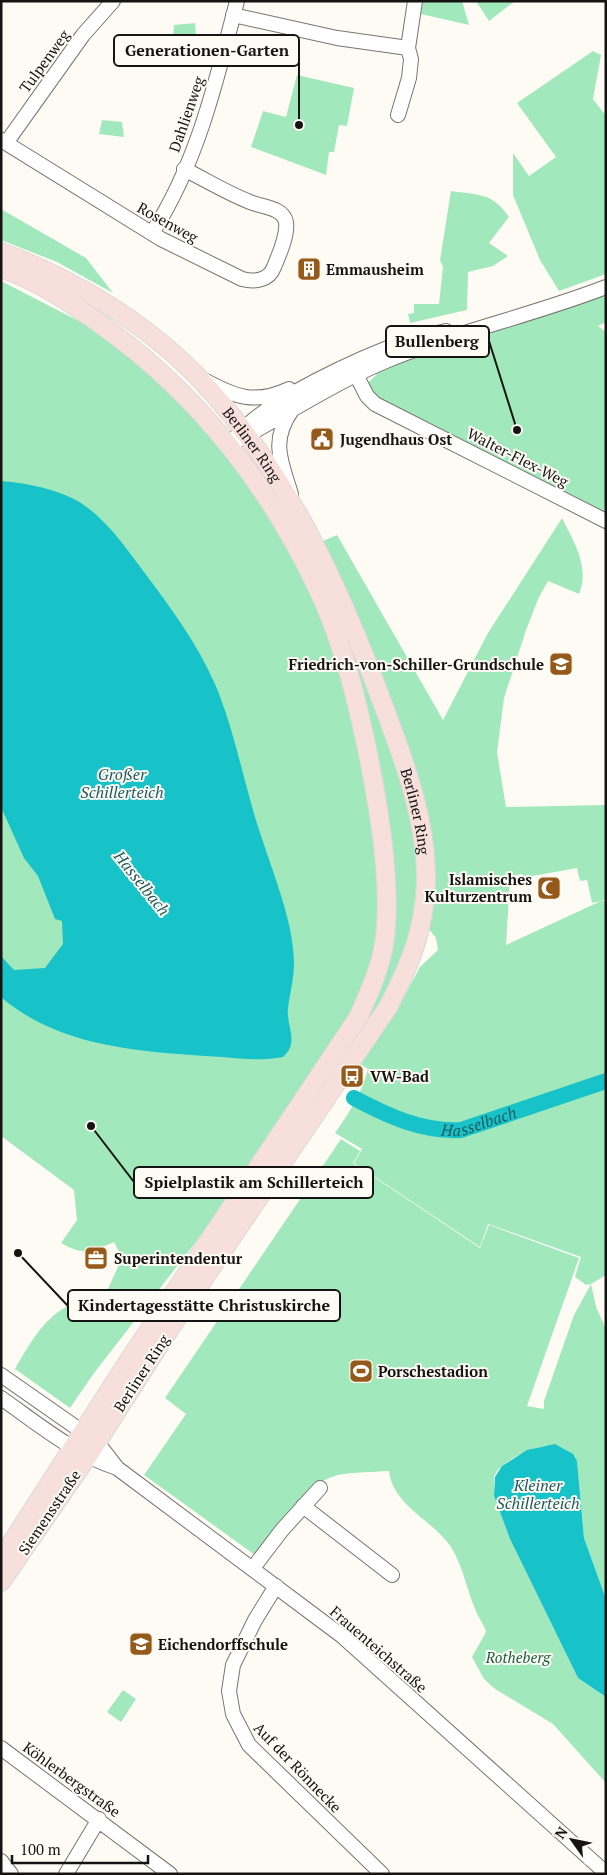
<svg xmlns="http://www.w3.org/2000/svg" width="607" height="1875" font-family="'PT Serif',serif">
<style>
.green{fill:#a2e8bd}
.water{fill:#18c2c9}
.lines{fill:none;stroke-linecap:round;stroke-linejoin:round}
.river{stroke:#18c2c9;stroke-width:16}
.minor-casing{stroke:#787570;stroke-width:16}
.major-casing{stroke:#dad9d9;stroke-width:20}
.minor{stroke:#fff;stroke-width:14}
.major{stroke:#f7e0db;stroke-width:18}
.labels{text-anchor:middle;dominant-baseline:central;stroke-width:4;stroke-linejoin:round;paint-order:stroke}
.street-label{font-size:15px;fill:#151412;stroke:#fefbf5}
.poi-label{font-size:15px;font-weight:bold;fill:#151412;stroke:#fefbf5;text-anchor:start}
.park-label{font-size:15px;font-style:italic;fill:#17603c;stroke:#fefbf5}
.water-label{font-size:16px;font-style:italic;fill:#1e5b5e;stroke:#fefbf5}
.leader{fill:none;stroke:#151412;stroke-width:2}
.callout-dot{fill:#151412;stroke:#fefbf5;stroke-width:2}
.callout{fill:#fefbf5;stroke:#151412;stroke-width:2}
.callout-label{font-size:16px;text-anchor:middle;font-weight:bold;fill:#151412}
</style>
<rect width="100%" height="100%" fill="#fefbf5"/>
<path class="green" d="M 423,1 L 462,1 L 469,25 L 421,14 Z
M 476,1 L 515,1 L 489,21 Z
M 195,23 L 196,36 L 173,37 L 174,25 Z
M 593,51 L 601,55 L 593,99 L 606,116 L 606,274 L 559,291 L 540,260 L 513,195 L 513,153 L 529,176 L 556,157 L 517,103 Z
M 297,75 L 354,88 L 347,126 L 339,125 L 334,152 L 329,152 L 326,175 L 251,147 L 263,111 L 286,117 Z
M 102,120 L 122,122 L 124,137 L 99,134 Z
M 451,191 C 478,195 492,192 509,217 L 489,243 L 508,256 L 493,266 L 468,272 L 467,310 L 410,323 L 408,314 L 414,313 L 414,304 L 439,304 L 443,267 L 440,260 Z
M 1,209 L 86,258 L 113,293 L 57,262 L 1,240 Z
M 1,281 L 104,334 L 150,367 L 237,463 L 277,525 L 303,577 L 334,650 L 353,719 L 367,784 L 377,860 L 378,923 L 377,946 L 352,1016 L 223,1207 L 94,1373 L 70,1408 L 15,1369 C 42,1323 52,1306 107,1291 L 122,1258 L 114,1242 C 91,1252 84,1256 61,1243 L 77,1220 L 74,1190 L 1,1136 Z
M 606,293 L 606,322 L 598,326 L 606,332 L 606,521 L 378,399 L 368,383 L 386,365 Z
M 256,455 L 296,521 L 371,683 L 416,826 L 419,913 L 394,985 L 344,1057 L 373,1001 L 391,912 L 341,638 L 247,461 Z
M 562,518 C 574,542 590,567 579,594 L 548,581 L 539,597 L 526,630 L 504,698 L 497,752 L 506,807 L 606,805 L 606,900 L 592,903 L 587,880 L 580,881 L 577,868 L 522,878 L 522,874 L 510,877 L 506,945 L 601,901 L 606,901 L 606,1275 L 591,1284 L 596,1307 L 606,1329 L 606,1599 L 584,1538 L 577,1461 C 558,1431 516,1452 497,1471 L 494,1477 L 494,1496 L 510,1539 L 578,1678 L 606,1697 L 606,1783 L 553,1724 L 495,1689 L 484,1679 L 472,1657 L 486,1632 C 484,1624 479,1619 476,1611 C 467,1591 463,1566 451,1547 C 433,1520 393,1506 389,1471 C 373,1472 354,1472 338,1475 C 305,1483 275,1529 255,1555 L 144,1475 L 186,1414 L 165,1398 L 341,1139 L 360,1151 L 353,1163 L 480,1248 L 489,1225 L 579,1258 L 527,1406 L 544,1409 L 544,1401 L 574,1315 L 591,1284 L 586,1285 L 575,1277 L 581,1257 L 488,1224 L 480,1247 L 354,1163 L 362,1149 L 335,1133 C 349,1113 362,1093 368,1069 L 357,1062 L 406,993 L 420,967 L 438,950 L 436,938 L 428,928 L 431,888 L 380,675 L 323,541 L 337,535 L 443,720 L 488,633 Z
M 123,1690 L 136,1699 L 121,1722 L 107,1712 Z"/>
<path class="water" d="M 1,481 C 27,483 58,489 81,503 C 107,520 126,548 144,572 C 171,608 197,643 215,684 C 233,727 242,773 255,817 C 268,861 294,919 294,963 C 294,978 290,993 288,1008 C 286,1027 300,1042 283,1057 C 263,1061 241,1059 222,1057 C 146,1052 61,1049 1,997 L 1,956 L 14,970 L 45,968 L 63,944 L 62,921 L 55,919 L 38,876 L 24,858 L 1,807 Z
M 555,1444 L 573,1454 L 577,1461 L 584,1538 L 606,1599 L 606,1697 L 578,1678 L 510,1539 L 494,1496 L 495,1477 L 502,1466 L 527,1450 Z"/>
<g class="lines">
<path class="river" id="s1" d="M 354,1098 C 388,1116 422,1132 461,1130 L 606,1081"/>
<g class="minor-casing">
<path id="minor" d="M 233,15 L 337,38 L 408,48
M 398,115 L 409,78 L 411,59 L 408,48 L 415,1
M 1,140 L 161,239 L 242,279 C 254,282 269,281 274,267 C 279,255 288,235 286,222 C 283,207 261,207 250,202 C 227,193 206,180 184,169
M 6,143 L 83,35 L 113,1
M 152,233 C 197,164 217,79 237,1
M 351,365 L 367,396 L 375,404 L 606,521
M 204,380 C 235,397 255,405 289,389
M 236,437 C 265,400 363,356 409,340 C 421,336 434,334 446,331
M 229,445 C 283,417 329,385 386,361 C 458,331 534,315 606,287
M 291,494 C 281,461 270,441 292,410
M 1,1375 L 97,1442 L 117,1468 L 342,1636 L 606,1873
M 1,1398 C 38,1424 74,1454 117,1468
M 303,1506 L 392,1575
M 253,1568 L 282,1530 L 320,1488
M 276,1586 L 255,1620 L 233,1665 L 229,1691 L 233,1714 L 249,1745 L 382,1874
M 1,1748 L 170,1874
M 1,1861 L 11,1874
M 66,1874 L 99,1819"/>
</g>
<g class="major-casing">
<g id="major">
<path id="s2" d="M 1,252 C 73,279 143,321 197,376 C 288,471 339,586 384,707 C 405,763 427,822 426,883 C 424,931 410,965 388,1007 L 169,1330 L 88,1456 L 1,1582"/>
<path d="M 1,268 C 43,283 79,308 114,334 C 202,400 270,488 317,587 C 344,643 359,708 371,769 C 381,821 393,898 383,950 C 378,974 368,995 358,1018 L 129,1360 L 1,1559"/>
</g>
</g>
<use href="#minor" class="minor"/>
<use href="#major" class="major"/>
</g>
<defs>
<g id="building-square" transform="scale(1.25)"><rect x="-9" y="-9" width="18" height="18" rx="4" fill="#95591a" stroke="#fefbf5"/><path d="M-4-6H4V6H1V3H-1V6H-4ZM-2.5-4.3h1.7v1.8h-1.7ZM.8-4.3h1.7v1.8H.8ZM-2.5-1h1.7V.8h-1.7ZM.8-1h1.7V.8H.8Z" fill="#fff"/></g>
<g id="civic-square" transform="scale(1.25)"><rect x="-9" y="-9" width="18" height="18" rx="4" fill="#95591a" stroke="#fefbf5"/><path d="M-.6-6.5H3V-4.5H.6V-3L4-1V1h2V6H-6V1h2V-1L-.6-3ZM-1.2 2.5V6h2.4V2.5Z" fill="#fff"/></g>
<g id="school-square" transform="scale(1.25)"><rect x="-9" y="-9" width="18" height="18" rx="4" fill="#95591a" stroke="#fefbf5"/><path d="M0-5L7-2L0 1L-7-2ZM-4 1L0 2.5L4 1V4Q0 6-4 4Z" fill="#fff"/></g>
<g id="mosque-square" transform="scale(1.25)"><rect x="-9" y="-9" width="18" height="18" rx="4" fill="#95591a" stroke="#fefbf5"/><path d="M3.5-4.9A6 6 0 1 0 3.5 4.9A5 5 0 1 1 3.5-4.9Z" fill="#fff"/></g>
<g id="bus-square" transform="scale(1.25)"><rect x="-9" y="-9" width="18" height="18" rx="4" fill="#95591a" stroke="#fefbf5"/><path d="M-5-6H5V4H4V6H2V4H-2V6H-4V4H-5ZM-3.5-4V0h7V-4ZM-3.5 1.2v1.5H-2V1.2ZM2 1.2v1.5H3.5V1.2Z" fill="#fff"/></g>
<g id="office-square" transform="scale(1.25)"><rect x="-9" y="-9" width="18" height="18" rx="4" fill="#95591a" stroke="#fefbf5"/><path d="M-6-3h4V-5.5h4V-3h4V5H-6ZM-1-4.5V-3h2v-1.5ZM-6 0V1H6V0Z" fill="#fff"/></g>
<g id="stadium-square" transform="scale(1.25)"><rect x="-9" y="-9" width="18" height="18" rx="4" fill="#95591a" stroke="#fefbf5"/><path d="M0-5a6.5 5 0 1 0 0 10a6.5 5 0 1 0 0-10ZM-3.5-1.8h7v3.6h-7Z" fill="#fff"/></g>
</defs>
<g fill-rule="evenodd">
<use href="#building-square" x="309" y="269"/>
<use href="#civic-square" x="322" y="439"/>
<use href="#school-square" x="561" y="664"/>
<use href="#mosque-square" x="549" y="888"/>
<use href="#bus-square" x="352" y="1076"/>
<use href="#office-square" x="96" y="1258"/>
<use href="#stadium-square" x="361" y="1371"/>
<use href="#school-square" x="141" y="1644"/>
</g>
<g class="labels">
<g class="street-label">
<text transform="translate(44 61) rotate(-54)">Tulpenweg</text>
<text transform="translate(186 114) rotate(-71)">Dahlienweg</text>
<text transform="translate(168 222) rotate(29)">Rosenweg</text>
<text stroke="none"><textPath href="#s2" startOffset="322">Berliner Ring</textPath></text>
<text transform="translate(518 457) rotate(27)">Walter-Flex-Weg</text>
<text stroke="none"><textPath href="#s2" startOffset="726">Berliner Ring</textPath></text>
<text transform="translate(141 1373) rotate(-57)">Berliner Ring</text>
<text transform="translate(49 1512) rotate(-56)">Siemensstraße</text>
<text transform="translate(379 1649) rotate(41)">Frauenteichstraße</text>
<text transform="translate(298 1767) rotate(46)">Auf der Rönnecke</text>
<text transform="translate(72 1779) rotate(36)">Köhlerbergstraße</text>
</g>
<g class="poi-label">
<text x="326" y="269">Emmausheim</text>
<text x="340" y="439">Jugendhaus Ost</text>
<text x="544" y="664" text-anchor="end">Friedrich-von-Schiller-Grundschule</text>
<text x="532" y="879" text-anchor="end">Islamisches<tspan x="532" dy="17">Kulturzentrum</tspan></text>
<text x="370" y="1076">VW-Bad</text>
<text x="114" y="1258">Superintendentur</text>
<text x="378" y="1371">Porschestadion</text>
<text x="158" y="1644">Eichendorffschule</text>
</g>
<g class="park-label">
<text x="518" y="1657">Rotheberg</text>
</g>
<g class="water-label">
<text x="122" y="774">Großer<tspan x="122" dy="18">Schillerteich</tspan></text>
<text transform="translate(142 883) rotate(51)">Hasselbach</text>
<text stroke="none"><textPath href="#s1" startOffset="132">Hasselbach</textPath></text>
<text x="538" y="1485">Kleiner<tspan x="538" dy="18">Schillerteich</tspan></text>
</g>
</g>
<path class="leader" d="M299 125L299 51M517 430L489 341M91 1126L134 1182M18 1253L68 1306"/>
<g class="callout-dot">
<circle cx="299" cy="125" r="5"/>
<circle cx="517" cy="430" r="5"/>
<circle cx="91" cy="1126" r="5"/>
<circle cx="18" cy="1253" r="5"/>
</g>
<g class="callout">
<rect x="114" y="35" width="185" height="31" rx="5"/>
<rect x="386" y="326" width="103" height="31" rx="5"/>
<rect x="134" y="1167" width="239" height="31" rx="5"/>
<rect x="68" y="1290" width="272" height="31" rx="5"/>
</g>
<g class="callout-label">
<text x="207" y="56">Generationen-Garten</text>
<text x="437" y="347">Bullenberg</text>
<text x="254" y="1188">Spielplastik am Schillerteich</text>
<text x="204" y="1311">Kindertagesstätte Christuskirche</text>
</g>
<rect width="607" height="1875" fill="none" stroke="#151412" stroke-width="5"/>
<g transform="translate(572 1840) rotate(303)" stroke="#fefbf5" stroke-width="4" paint-order="stroke">
<path d="M0-4L9 19L0 12L-9 19Z" fill="#151412"/>
<text y="-8" font-size="14" font-weight="bold" text-anchor="middle" fill="#151412">N</text>
</g>
<path d="M12 1855v8h136v-8" fill="none" stroke="#151412" stroke-width="2.5"/>
<text x="20" y="1855" font-size="15" fill="#151412" stroke="#fefbf5" stroke-width="4" paint-order="stroke">100 m</text>
</svg>
